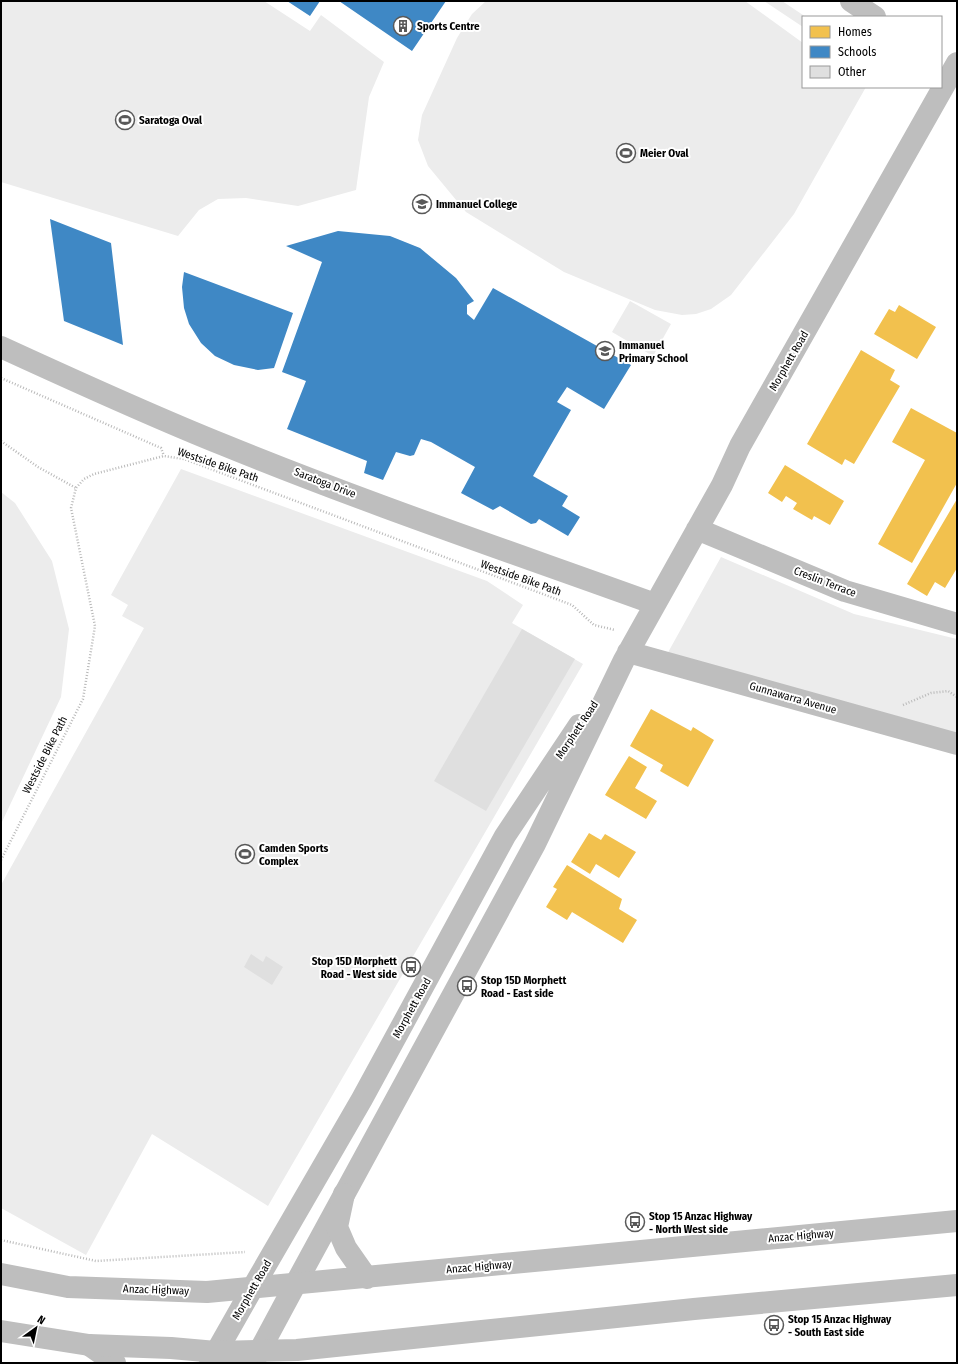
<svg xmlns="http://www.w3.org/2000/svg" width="958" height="1364" font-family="'Fira Sans Condensed',sans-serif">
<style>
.green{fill:#ececec}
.homes{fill:#f2c14e}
.schools{fill:#3f88c5}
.building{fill:#dfdfdf}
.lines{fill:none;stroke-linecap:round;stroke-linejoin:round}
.path{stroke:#b9b9b9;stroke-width:2.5;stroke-dasharray:1 2;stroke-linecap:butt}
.minor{stroke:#bebebe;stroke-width:22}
.major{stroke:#bebebe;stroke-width:22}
.highway{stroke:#bebebe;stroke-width:22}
.labels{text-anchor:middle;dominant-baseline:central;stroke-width:4;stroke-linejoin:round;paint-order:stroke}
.poi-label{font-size:11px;font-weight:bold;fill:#000;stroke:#fff;text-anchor:start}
.street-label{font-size:11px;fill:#000;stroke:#fff}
</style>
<rect width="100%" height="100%" fill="#fff"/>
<path class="green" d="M 1,1 L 264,1 L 310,31 L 321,15 L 384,62 L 369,97 L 356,190 L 298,206 L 246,198 L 218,199 L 199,210 L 178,236 L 1,182 Z
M 486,1 L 745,1 L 803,43 L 803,87 L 866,87 L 794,214 L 731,295 L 711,309 L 696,314 L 682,315 L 655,310 L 564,272 L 466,212 L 428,166 L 418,140 L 422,115 L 457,38 L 472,14 Z
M 764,1 L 782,1 L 806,17 L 803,17 L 803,27 Z
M 630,301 L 671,324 L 653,356 L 612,332 Z
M 181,469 L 487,581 L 523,605 L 512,623 L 583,664 L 268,1206 L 152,1134 L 86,1255 L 1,1208 L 1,885 L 144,628 L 122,616 L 128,605 L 111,595 Z
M 1,492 L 15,503 L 52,561 L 69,629 L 61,697 L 1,824 Z
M 721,557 L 854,614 L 957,639 L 957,736 L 666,656 Z"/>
<path class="homes" d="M 899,305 L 936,327 L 917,359 L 874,334 L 889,309 L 895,312 Z
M 861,350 L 895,370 L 890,380 L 900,386 L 854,464 L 845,459 L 842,465 L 807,444 Z
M 911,408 L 957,433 L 957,483 L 912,563 L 878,544 L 925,460 L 892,442 Z
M 785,465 L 844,501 L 830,525 L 814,516 L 812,520 L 793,509 L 797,503 L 786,496 L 782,502 L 768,493 Z
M 957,499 L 957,568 L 945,588 L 935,582 L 927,596 L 907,584 Z
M 651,709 L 691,731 L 693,727 L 714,740 L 688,787 L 660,771 L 663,765 L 630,746 Z
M 629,756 L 647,767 L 635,788 L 657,801 L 646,819 L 605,795 Z
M 589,833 L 601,840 L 605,834 L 636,852 L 619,878 L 596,864 L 590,874 L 571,862 Z
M 567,865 L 622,899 L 619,909 L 637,920 L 623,943 L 572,912 L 567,920 L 546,907 L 557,889 L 553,887 Z"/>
<path class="schools" d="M 287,1 L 320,1 L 310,16 Z
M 339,1 L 446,1 L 412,51 Z
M 50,219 L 111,243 L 123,345 L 64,321 Z
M 338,231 L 390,236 L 420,248 L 456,278 L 474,301 L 467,305 L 467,314 L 474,320 L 493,288 L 631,365 L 604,409 L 567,387 L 557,402 L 571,410 L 533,476 L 568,496 L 562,506 L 580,517 L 568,536 L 539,519 L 536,523 L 531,524 L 500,506 L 493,510 L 461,493 L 475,467 L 431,442 L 421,439 L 414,455 L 410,456 L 396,452 L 383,480 L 364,473 L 367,461 L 287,429 L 306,381 L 282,372 L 322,262 L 286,246 Z
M 184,272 L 293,313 L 274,368 L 258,370 L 234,365 L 215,356 L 201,343 L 189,324 L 184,308 L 182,287 Z"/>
<path class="building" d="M 522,629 L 575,659 L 486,811 L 434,781 Z
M 251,954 L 263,962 L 266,956 L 283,967 L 272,985 L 244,967 Z"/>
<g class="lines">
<path class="path" d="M 1,378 L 161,448 L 164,456
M 1,441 L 38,467 L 76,488
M 903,705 L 931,693 L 948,691 L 957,697
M 1,860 L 83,699 L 95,626 L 71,508 L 76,488 L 84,479 L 94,474 L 164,456 L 184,459 L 572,605 L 594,625 L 615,630
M 1,1240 L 96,1261 L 245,1252"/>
<path class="minor" d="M 851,1 L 875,17
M 1,347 C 75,381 149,415 224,445 C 366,503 511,552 655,604
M 697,529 L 845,591 L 957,624
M 628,652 L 957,744
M 296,1283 L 535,844 L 624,660 L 722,485 L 740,446 L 957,63
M 252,1289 L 362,1099 L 505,836 L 579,725"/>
<path class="major" d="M 89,1345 L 115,1363
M 210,1363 L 252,1289
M 253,1363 L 296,1283"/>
<path class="highway" d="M 344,1194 L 337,1227 L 346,1248 L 367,1278
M 1,1274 L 68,1287 L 207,1292 L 957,1221
M 1,1331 L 89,1345 L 171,1348 L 216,1352 L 297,1350 L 694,1309 L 957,1285"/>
</g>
<defs>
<g id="building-ring" transform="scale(1)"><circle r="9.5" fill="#fff" stroke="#595959" stroke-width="1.5"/><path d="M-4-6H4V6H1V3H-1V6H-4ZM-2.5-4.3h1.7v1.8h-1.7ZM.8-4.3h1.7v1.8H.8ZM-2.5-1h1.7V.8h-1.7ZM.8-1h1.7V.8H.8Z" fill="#595959"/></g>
<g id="stadium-ring" transform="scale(1)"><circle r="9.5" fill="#fff" stroke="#595959" stroke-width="1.5"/><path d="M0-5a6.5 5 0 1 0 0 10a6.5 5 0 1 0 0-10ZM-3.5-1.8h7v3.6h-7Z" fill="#595959"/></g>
<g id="school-ring" transform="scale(1)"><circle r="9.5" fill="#fff" stroke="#595959" stroke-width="1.5"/><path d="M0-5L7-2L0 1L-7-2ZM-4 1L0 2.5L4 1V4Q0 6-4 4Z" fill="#595959"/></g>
<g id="bus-ring" transform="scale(1)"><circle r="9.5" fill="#fff" stroke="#595959" stroke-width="1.5"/><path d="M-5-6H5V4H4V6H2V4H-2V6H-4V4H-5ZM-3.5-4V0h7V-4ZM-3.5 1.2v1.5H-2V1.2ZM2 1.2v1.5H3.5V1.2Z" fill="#595959"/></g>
</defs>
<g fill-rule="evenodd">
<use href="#building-ring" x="403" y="26"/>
<use href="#stadium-ring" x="125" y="120"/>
<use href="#stadium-ring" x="626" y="153"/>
<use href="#school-ring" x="422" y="204"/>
<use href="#school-ring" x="605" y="351"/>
<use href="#stadium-ring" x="245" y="854"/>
<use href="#bus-ring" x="411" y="967"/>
<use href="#bus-ring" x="467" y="986"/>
<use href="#bus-ring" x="635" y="1222"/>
<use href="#bus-ring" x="774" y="1325"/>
</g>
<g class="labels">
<g class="poi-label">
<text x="417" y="26">Sports Centre</text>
<text x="139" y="120">Saratoga Oval</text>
<text x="640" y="153">Meier Oval</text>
<text x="436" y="204">Immanuel College</text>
<text x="619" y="345">Immanuel<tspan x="619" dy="13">Primary School</tspan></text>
<text x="259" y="848">Camden Sports<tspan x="259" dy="13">Complex</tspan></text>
<text x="397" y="961" text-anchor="end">Stop 15D Morphett<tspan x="397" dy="13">Road - West side</tspan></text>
<text x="481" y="980">Stop 15D Morphett<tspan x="481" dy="13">Road - East side</tspan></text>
<text x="649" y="1216">Stop 15 Anzac Highway<tspan x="649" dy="13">- North West side</tspan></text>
<text x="788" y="1319">Stop 15 Anzac Highway<tspan x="788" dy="13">- South East side</tspan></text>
</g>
<g class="street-label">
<text transform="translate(789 361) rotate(-60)">Morphett Road</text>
<text transform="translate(218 465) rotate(19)">Westside Bike Path</text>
<text transform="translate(325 483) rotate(21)">Saratoga Drive</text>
<text transform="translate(521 578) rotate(20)">Westside Bike Path</text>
<text transform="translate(825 582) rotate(21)">Creslin Terrace</text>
<text transform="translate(793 698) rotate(16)">Gunnawarra Avenue</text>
<text transform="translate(577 730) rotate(-56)">Morphett Road</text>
<text transform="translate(45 755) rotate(-63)">Westside Bike Path</text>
<text transform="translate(412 1008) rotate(-61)">Morphett Road</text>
<text transform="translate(801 1236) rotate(-5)">Anzac Highway</text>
<text transform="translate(479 1267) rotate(-5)">Anzac Highway</text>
<text transform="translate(156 1290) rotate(2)">Anzac Highway</text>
<text transform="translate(252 1290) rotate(-60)">Morphett Road</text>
</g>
</g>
<rect width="958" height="1364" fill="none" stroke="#000000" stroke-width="4"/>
<rect x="802" y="16" width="140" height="72" fill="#ffffff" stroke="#999999"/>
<rect x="810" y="26" width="20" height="12" fill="#f2c14e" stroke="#999999"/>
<text x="838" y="36" font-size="12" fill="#000000">Homes</text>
<rect x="810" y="46" width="20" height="12" fill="#3f88c5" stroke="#999999"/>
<text x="838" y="56" font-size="12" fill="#000000">Schools</text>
<rect x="810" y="66" width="20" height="12" fill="#dfdfdf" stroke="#999999"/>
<text x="838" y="76" font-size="12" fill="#000000">Other</text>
<g transform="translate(36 1328) rotate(33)" stroke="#ffffff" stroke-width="3" paint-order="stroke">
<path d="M0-3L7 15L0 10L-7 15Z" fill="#000000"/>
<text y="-6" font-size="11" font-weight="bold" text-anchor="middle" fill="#000000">N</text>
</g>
</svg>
